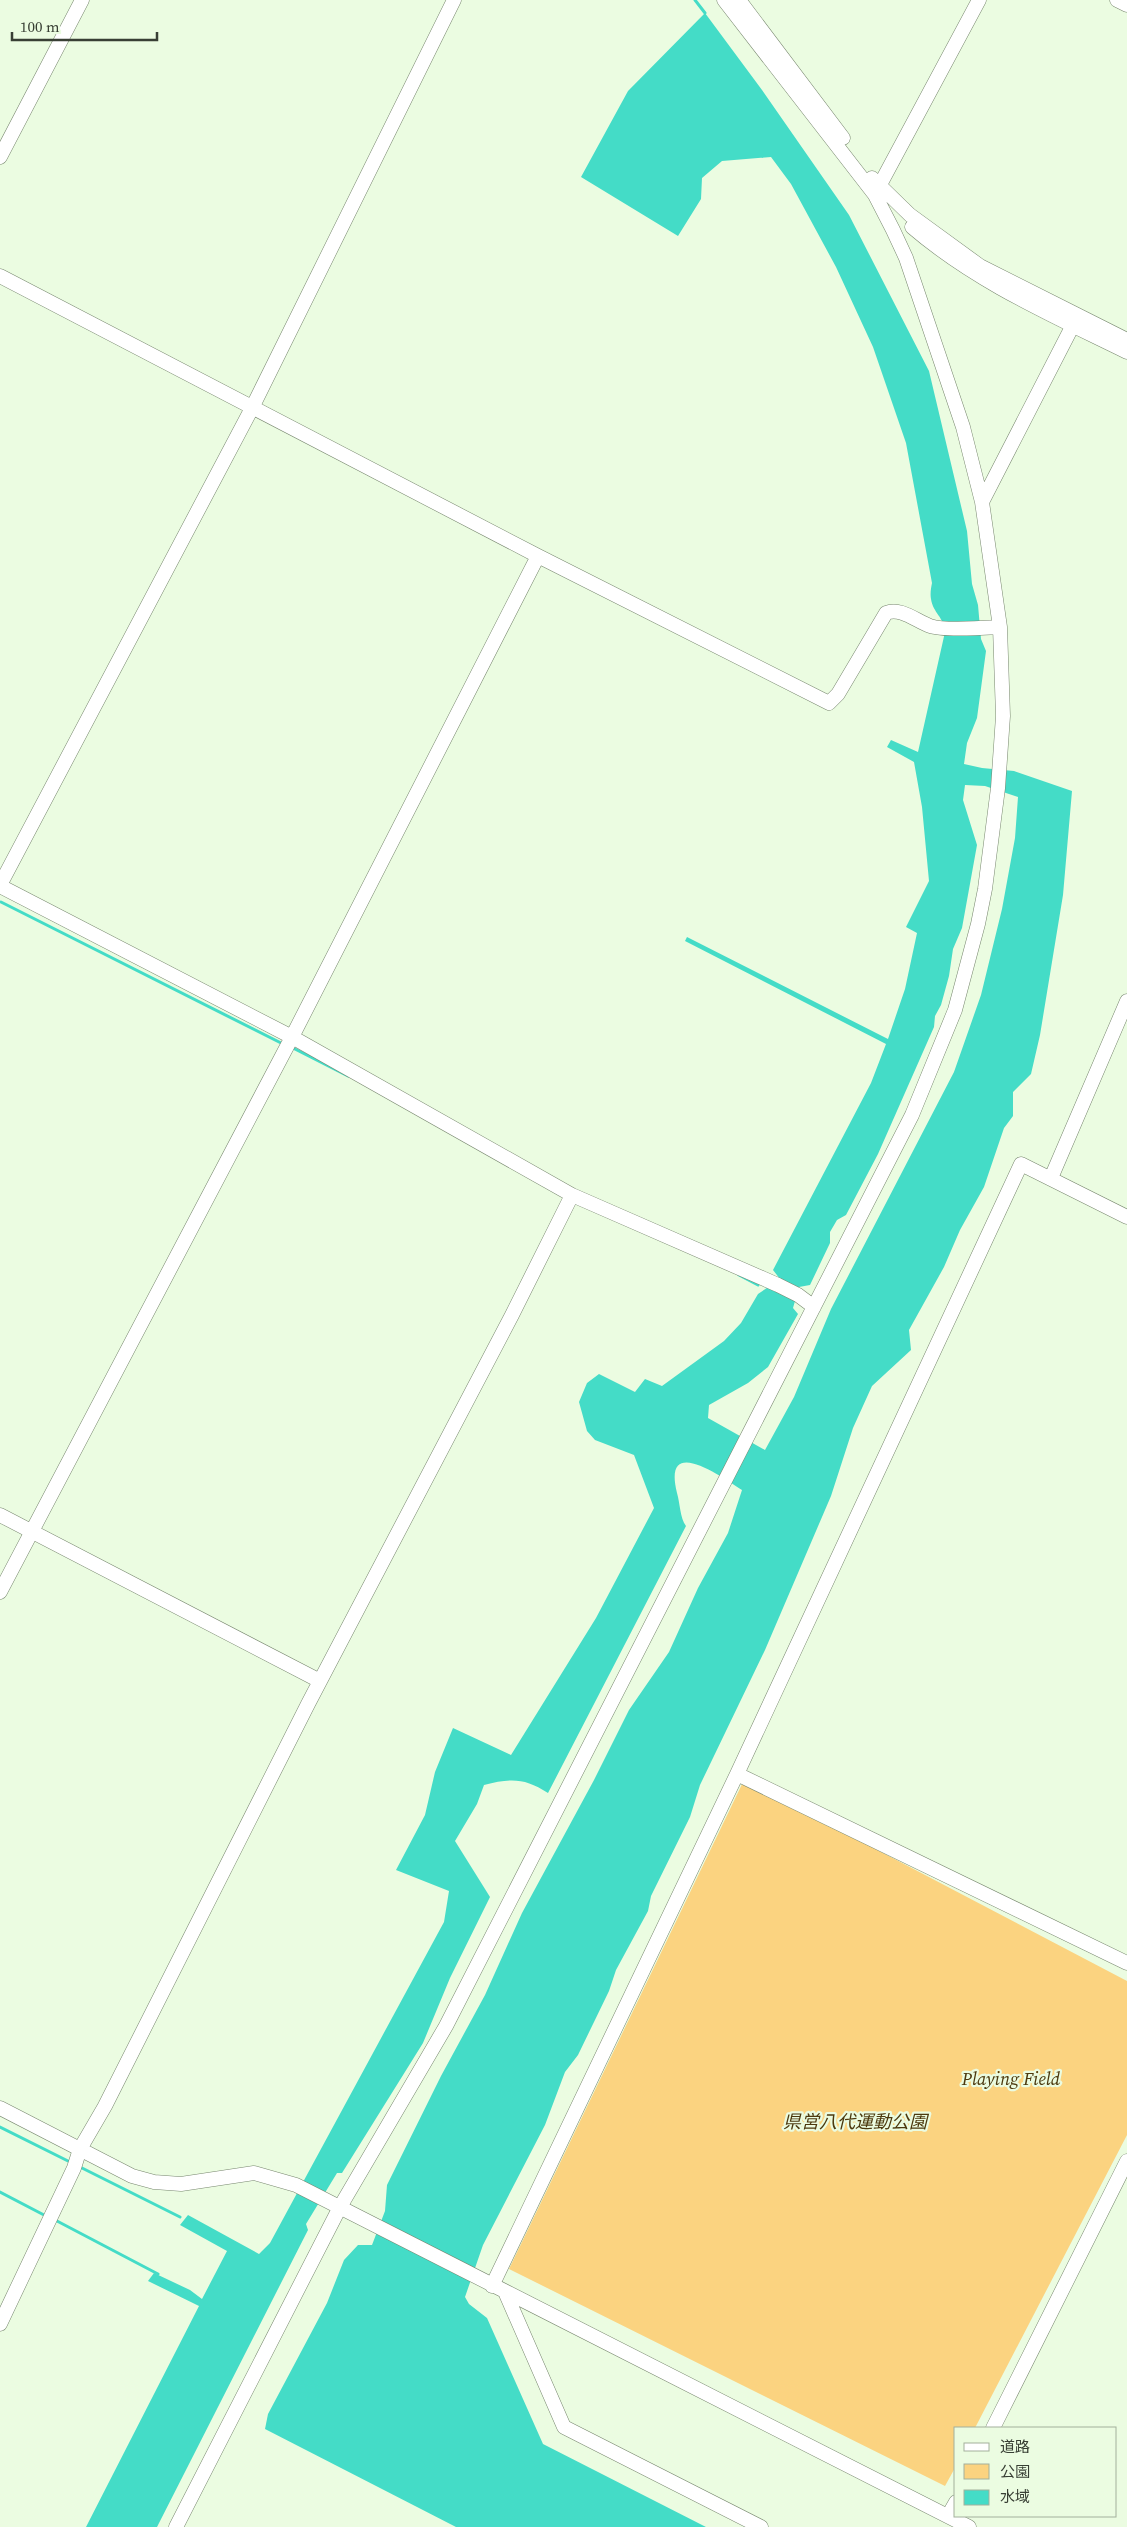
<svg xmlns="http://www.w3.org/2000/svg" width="1127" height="2527" font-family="'Source Serif 4','Noto Sans JP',serif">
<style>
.green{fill:#fbd380}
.water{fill:#44dcc7;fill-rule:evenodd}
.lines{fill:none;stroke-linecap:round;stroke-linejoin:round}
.stream{stroke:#44dcc7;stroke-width:3}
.minor-casing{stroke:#78876f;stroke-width:15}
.minor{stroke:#fff;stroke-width:14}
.labels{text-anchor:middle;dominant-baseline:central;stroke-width:4.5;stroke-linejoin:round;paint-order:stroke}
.park-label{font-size:18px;font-style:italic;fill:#4c390e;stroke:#ebfce1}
</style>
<rect width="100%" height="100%" fill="#ebfce1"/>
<path class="green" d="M 744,1780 L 1127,1981 L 1127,2135 L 975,2428 L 956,2428 L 956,2466 L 945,2486 L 509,2269 Z"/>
<path class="water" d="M 705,13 L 762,90 L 849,215 L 929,371 L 967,531 L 972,584 L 978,605 L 981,639 L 986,651 L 977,718 L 967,743 L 964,764 L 982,768 L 1014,771 L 1072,791 L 1063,895 L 1040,1035 L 1031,1074 L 1013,1092 L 1013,1116 L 1004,1128 L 984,1187 L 960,1230 L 944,1267 L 909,1330 L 911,1350 L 872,1386 L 853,1428 L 831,1496 L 765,1650 L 700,1785 L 690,1817 L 651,1896 L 648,1911 L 616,1970 L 609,1991 L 578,2055 L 565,2072 L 545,2125 L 483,2245 L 465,2297 L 469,2304 L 487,2318 L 543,2444 L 706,2527 L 456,2527 L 265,2429 L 268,2414 L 327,2303 L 344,2260 L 358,2245 L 372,2245 L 385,2211 L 387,2185 L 441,2076 L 485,1995 L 522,1913 L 594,1780 L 629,1710 L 669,1652 L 698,1588 L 728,1533 L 742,1490 C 723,1478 662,1433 677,1493 C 680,1503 680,1518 686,1526 L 548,1793 C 525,1778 511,1778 484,1785 L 477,1804 L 455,1841 L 490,1897 L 450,1978 L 423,2043 L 342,2173 L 337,2173 L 306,2224 L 308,2230 L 157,2527 L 86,2527 L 199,2306 L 148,2281 L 154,2273 L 190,2290 L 202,2299 L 227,2251 L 180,2225 L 188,2215 L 259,2254 L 270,2243 L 444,1922 L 449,1891 L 396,1870 L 425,1815 L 435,1772 L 453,1728 L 511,1755 L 596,1618 L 654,1508 L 634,1455 L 595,1440 L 587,1431 L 579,1402 L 587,1383 L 599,1374 L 635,1392 L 645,1379 L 662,1386 L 724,1341 L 741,1323 L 758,1294 L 780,1279 L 773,1270 L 871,1083 L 886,1044 L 685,941 L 687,937 L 888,1039 L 905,989 L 917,933 L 906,927 L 929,881 L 922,807 L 914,762 L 887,747 L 891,740 L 918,752 L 945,632 C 944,617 933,613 931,599 C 930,594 931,588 932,583 L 906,443 L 873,347 L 836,267 L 791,184 L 771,157 L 722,161 L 702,178 L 701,199 L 678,236 L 581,177 L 628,91 ZM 965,785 L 985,786 L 1018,797 L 1015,838 L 1002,909 L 981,995 L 954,1072 L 831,1309 L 794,1397 L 765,1450 L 708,1418 L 709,1405 L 748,1383 L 768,1367 L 798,1314 L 793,1308 L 799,1287 L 810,1285 L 830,1243 L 830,1232 L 837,1220 L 846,1215 L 878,1154 L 934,1027 L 935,1016 L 941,1005 L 949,976 L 953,949 L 962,928 L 977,845 L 963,800 Z"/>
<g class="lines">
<path class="stream" d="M 695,0 L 705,13
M 1,902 L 285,1045
M 291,1047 L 348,1076
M 739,1275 L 758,1285
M 0,2127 L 72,2163
M 78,2166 L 180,2217
M 0,2192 L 44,2215
M 57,2221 L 158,2274"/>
<g class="minor-casing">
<path id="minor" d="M 739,0 L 843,138
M 1117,0 L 1127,5
M 0,157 L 82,0
M 872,178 L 910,215 L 980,266 L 1127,340
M 875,194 L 979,0
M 912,227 C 976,282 1052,315 1127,352
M 0,276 L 538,556 L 829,703 L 838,694 L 886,613 C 901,607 916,621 930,626 C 944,631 983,628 1000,627
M 982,502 L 1073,325
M 0,885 L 252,408 L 454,0
M 0,886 L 292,1037 L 572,1195 L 778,1285 L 798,1295 L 814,1307
M 1051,1178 L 1127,1001
M 0,1515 L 320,1681
M 0,1592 L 292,1037 L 538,556
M 737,1774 L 1127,1963
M 0,2108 L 132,2176 L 154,2182 L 181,2184 L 254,2173 L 296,2185 L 969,2527
M 492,2286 L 737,1774 L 1021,1164 L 1127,1217
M 506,2294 L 564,2427 L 761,2527
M 0,2324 L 74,2168 L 80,2149 L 105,2106 L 308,1704 L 512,1315 L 572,1195
M 993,2428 L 1127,2161
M 948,2516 L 956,2502
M 176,2527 L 340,2207 L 446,2026 L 912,1115 L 955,1010 L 978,924 L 985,889 L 998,788 L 1003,716 L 1000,627 L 982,502 L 963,427 L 906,258 L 893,230 L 875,195 L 724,0"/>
</g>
<use href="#minor" class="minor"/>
</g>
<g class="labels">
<g class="park-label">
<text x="1011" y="2078">Playing Field</text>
<text x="855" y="2121">県営八代運動公園</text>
</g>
</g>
<rect x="954" y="2427" width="162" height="90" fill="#ebfce1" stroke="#a3b09c"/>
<rect x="964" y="2443" width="25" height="8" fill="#ffffff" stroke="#a3b09c"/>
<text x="1000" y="2452" font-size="15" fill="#383f34">道路</text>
<rect x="964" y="2464" width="25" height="15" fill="#fbd380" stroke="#a3b09c"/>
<text x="1000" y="2477" font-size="15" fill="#383f34">公園</text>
<rect x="964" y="2490" width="25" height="15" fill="#44dcc7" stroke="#a3b09c"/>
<text x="1000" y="2502" font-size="15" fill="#383f34">水域</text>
<path d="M12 32v8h145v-8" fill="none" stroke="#383f34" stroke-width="2.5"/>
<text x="20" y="32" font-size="15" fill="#383f34" stroke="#ebfce1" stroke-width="4" paint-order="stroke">100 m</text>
</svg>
